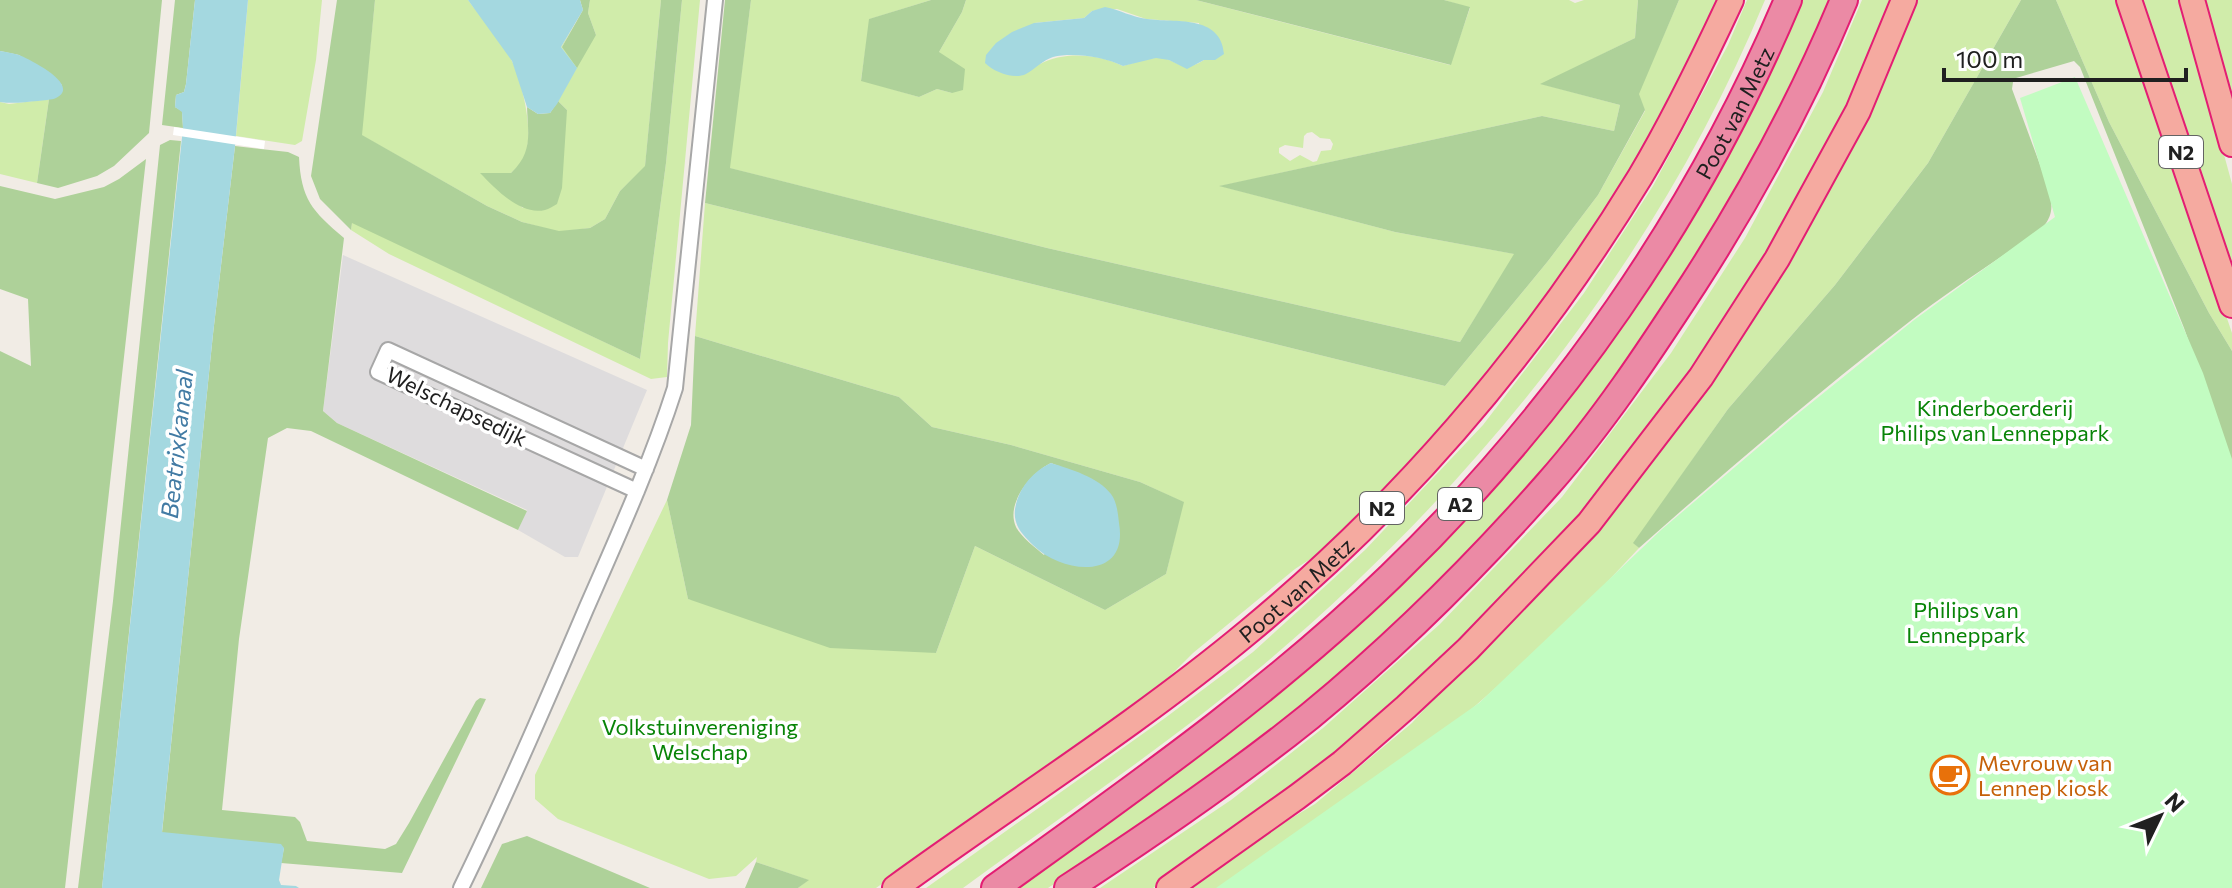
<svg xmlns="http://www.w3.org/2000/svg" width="2232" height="888" font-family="Commissioner,sans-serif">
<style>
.residential{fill:#dedcdd}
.grass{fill:#d0ecaa;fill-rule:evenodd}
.forest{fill:#aed199;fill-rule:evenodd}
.park{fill:#c2fcc1}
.water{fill:#a4d8e0}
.pier{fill:#fff}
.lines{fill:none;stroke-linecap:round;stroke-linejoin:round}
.minor-casing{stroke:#a7a7a7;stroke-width:18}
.trunk-casing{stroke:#e31e73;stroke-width:28}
.motorway-casing{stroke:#e31e73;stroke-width:30}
.minor{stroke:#fff;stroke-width:14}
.trunk{stroke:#f5aaa0;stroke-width:24}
.motorway{stroke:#eb8aa5;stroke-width:26}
.labels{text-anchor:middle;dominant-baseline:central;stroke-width:7;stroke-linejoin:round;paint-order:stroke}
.shield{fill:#fff;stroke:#636363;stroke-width:2}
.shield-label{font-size:20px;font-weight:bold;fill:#202020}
.street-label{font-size:22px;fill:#202020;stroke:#fff}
.park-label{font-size:22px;fill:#088407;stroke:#fff}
.food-label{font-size:22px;fill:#c56008;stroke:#fff;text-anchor:start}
.water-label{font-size:24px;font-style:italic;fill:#427ba4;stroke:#fff}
</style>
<rect width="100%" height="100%" fill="#f1ece5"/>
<path class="residential" d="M 343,255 L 647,390 L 578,557 L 565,557 L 518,530 L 527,510 L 337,423 L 323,411 Z"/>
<path class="grass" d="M 248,0 L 322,0 L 316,60 L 302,141 L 295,145 L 236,136 Z
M 375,0 L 468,0 C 482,19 502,39 512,61 C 523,85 535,135 524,159 C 522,164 515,169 511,173 L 481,173 L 523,208 L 567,110 L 558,101 L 576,68 L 561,47 L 583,10 L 580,0 L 583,9 L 562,47 L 596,35 L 588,13 L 590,0 L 661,0 L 645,167 L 620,191 L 605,219 L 590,228 L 559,232 L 522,222 L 487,206 L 361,135 Z
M 682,0 L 700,0 L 668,343 L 667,377 L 651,379 L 389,254 L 351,230 L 352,222 L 640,359 L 666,163 Z
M 751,0 L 931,0 L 870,19 L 861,80 L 919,97 L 937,89 L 952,93 L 939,52 L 962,12 L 966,0 L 1196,0 L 1450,65 L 1470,8 L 1444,0 L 1569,0 L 1575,3 L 1584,0 L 1638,0 L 1635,38 L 1542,84 L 1620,105 L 1614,131 L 1542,116 L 1221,186 L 1395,232 L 1515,254 L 1460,342 L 1047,248 L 729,168 ZM 1117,9 L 1146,19 L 1199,23 L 1204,60 C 1179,76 1177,56 1155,58 C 1145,59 1133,63 1123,66 C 1099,54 1064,51 1040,64 L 1034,23 L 1084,18 L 1092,11 ZM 1312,132 L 1320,138 L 1330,139 L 1333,144 L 1331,150 L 1321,151 L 1317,161 L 1313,162 L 1300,155 L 1290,161 L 1279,153 L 1279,148 L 1285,145 L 1303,148 L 1304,136 L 1307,133 Z
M 1679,0 L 1719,0 L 1703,36 L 1631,175 L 1563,278 L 1468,403 L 1338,541 L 1295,569 L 1193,653 L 1156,690 L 876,888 L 798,888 L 808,880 L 756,862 L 757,857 L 736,876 L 709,879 L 558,819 L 535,799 L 535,775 L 667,500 L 688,599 L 936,653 L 975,546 L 1105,610 L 1166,574 L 1183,502 L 1140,482 L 1011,445 L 932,427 L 899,397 L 695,336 L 705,203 L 1445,386 L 1548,261 L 1598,195 L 1645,111 L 1638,94 Z
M 1747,0 L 1765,0 C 1658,259 1476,486 1262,666 C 1167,745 1063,815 963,888 L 926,888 L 1165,718 L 1253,652 L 1365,550 L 1483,425 L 1584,293 L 1653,186 L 1728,45 Z
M 1802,0 L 1830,0 L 1797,78 L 1719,223 L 1602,398 L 1539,475 L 1419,602 L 1305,706 L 1215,775 L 1048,888 L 1014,888 L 1518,458 L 1581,384 L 1627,321 L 1697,211 L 1773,68 Z
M 1862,0 L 1893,0 L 1848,105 L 1768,254 L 1693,371 L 1582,516 L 1460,644 L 1341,750 L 1249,821 L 1153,888 L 1100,888 L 1231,800 L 1323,728 L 1440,624 L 1562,497 L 1671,353 L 1745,238 L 1823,92 Z
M 1914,0 L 2021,0 L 1928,163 L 1835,285 L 1728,409 L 1634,543 L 1639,548 L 1566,626 L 1268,888 L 1187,888 L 1260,837 L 1315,804 L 1412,723 L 1661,445 Z
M 2056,0 L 2119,0 L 2232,333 L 2232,351 L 2209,313 L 2109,122 Z
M 2141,0 L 2182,0 L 2232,184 L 2232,284 Z
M 2202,0 L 2232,0 L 2232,110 Z
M 49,99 L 37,183 L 0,174 L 0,102 L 9,104 Z"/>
<path class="forest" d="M 0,0 L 162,0 L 149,133 L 114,166 L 97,176 L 58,188 L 37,183 L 49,99 C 58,97 61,95 62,85 L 19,55 L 0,51 Z
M 175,0 L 195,0 L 186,84 L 184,92 L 176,95 L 175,107 L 182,111 L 183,128 L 162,125 Z
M 337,0 L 375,0 L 362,135 L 487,206 L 522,222 L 559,231 L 590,228 L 605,219 L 620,191 L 645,166 L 661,0 L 682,0 L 666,163 L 640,359 L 352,223 L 351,230 L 320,199 L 311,176 Z
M 580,0 L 590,0 L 588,13 L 596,35 L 577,68 L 562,47 L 583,10 Z
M 725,0 L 751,0 L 730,168 L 1047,248 L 1460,342 L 1514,254 L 1395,232 L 1219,186 L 1542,116 L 1614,131 L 1620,105 L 1540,84 L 1635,38 L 1638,0 L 1679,0 L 1639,94 L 1645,110 L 1598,195 L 1548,261 L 1445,386 L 705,203 Z
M 931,0 L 966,0 L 962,12 L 939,52 L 965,69 L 963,90 L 952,93 L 937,89 L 919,97 L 861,81 L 869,19 Z
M 1196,0 L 1444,0 L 1470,7 L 1451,65 Z
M 2021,0 L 2056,0 L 2109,122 L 2209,313 L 2232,351 L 2232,465 L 2184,328 L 2080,67 L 2074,61 L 2016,78 L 2013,82 L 2012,89 L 2049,189 C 2052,205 2054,214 2043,227 C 1999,260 1952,288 1909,322 C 1816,394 1727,470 1639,548 L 1633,543 L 1728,409 L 1835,285 L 1928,163 Z
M 558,101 L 567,110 L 562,188 L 557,204 C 553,206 549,209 545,210 C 520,216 495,188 480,173 L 511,173 C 533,152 528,135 527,107 L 538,114 L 550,113 Z
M 170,140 L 181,141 L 102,888 L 78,888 L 113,601 L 160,145 Z
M 235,146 L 288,152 L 299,157 C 301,199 312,211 344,238 L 323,411 L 337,423 L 527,511 L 518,530 L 311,431 L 287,428 L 268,438 L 239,639 L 222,810 L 295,817 L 300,822 L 307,841 L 385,849 L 396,844 L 409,823 L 476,701 L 480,698 L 486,699 L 402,873 L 281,863 L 284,848 L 162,833 L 213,334 Z
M 146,159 L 65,888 L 0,888 L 0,351 L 31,366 L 28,299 L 0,289 L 0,186 L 55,199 L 104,187 L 119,179 Z
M 695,336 L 899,397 L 932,427 L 1011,445 L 1140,482 L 1184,502 L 1166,574 L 1105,610 L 975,546 L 936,653 L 830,648 L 688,599 L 667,500 L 691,425 ZM 1051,463 L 1089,478 L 1044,555 C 1036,548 1021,537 1016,527 C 1005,503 1032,472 1051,463 Z
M 527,836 L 650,888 L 481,888 L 502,844 Z
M 756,862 L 809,880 L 798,888 L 745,888 Z"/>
<path class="park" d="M 2075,77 L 2203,373 L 2232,459 L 2232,888 L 1216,888 L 1479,703 L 1661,530 L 1795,416 L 1914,320 L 2055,217 L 2020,98 Z"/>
<path class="water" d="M 195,0 L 248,0 L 235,146 L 213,334 L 162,832 L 281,844 L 284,848 L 279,880 L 281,885 L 296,886 L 299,888 L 102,888 L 183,128 L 182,112 L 175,107 L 176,95 L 184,92 L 186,84 Z
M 468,0 L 580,0 L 583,10 L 561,47 L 577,68 L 557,104 L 550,113 L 538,114 L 527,107 L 512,61 Z
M 1105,7 C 1120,10 1132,17 1147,19 C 1174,23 1221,14 1224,54 L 1215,60 L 1204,60 L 1187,69 L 1169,60 L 1156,58 L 1123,66 C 1105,57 1073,52 1053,57 C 1043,60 1035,69 1026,74 C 1014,80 994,72 985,63 L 986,55 L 996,43 L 1012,32 L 1034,23 L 1084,18 L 1092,11 Z
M 0,51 C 6,52 13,53 19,55 C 29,59 82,85 56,98 C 52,100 43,100 38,101 C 25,102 13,104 0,102 Z
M 1051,463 C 1070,469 1098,477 1111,494 C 1117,502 1118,514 1119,523 C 1129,581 1063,574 1034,546 C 1023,535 1013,526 1015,509 C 1018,489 1033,471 1051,463 Z"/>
<path class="pier" d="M 174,127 L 265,141 L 264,149 L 173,135 Z"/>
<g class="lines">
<g class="minor-casing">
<path id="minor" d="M 637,491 L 378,372 L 388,350 L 646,469
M 461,888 C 506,796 546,703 586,609 C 618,536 651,463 675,388 L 715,0"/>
</g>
<g class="trunk-casing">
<g id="trunk">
<path d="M 2129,0 L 2232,305"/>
<path d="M 2192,0 L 2232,144"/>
<path id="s1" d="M 895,888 C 1012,803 1136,725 1248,632 C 1403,504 1535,349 1640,177 C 1674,120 1703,60 1731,0"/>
<path d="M 1169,888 L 1297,797 L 1342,763 L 1406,707 L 1468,649 L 1589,523 L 1701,377 L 1777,259 L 1858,111 L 1904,0"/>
</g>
</g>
<g class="motorway-casing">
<g id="motorway">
<path id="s2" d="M 995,888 C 1131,790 1270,693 1391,576 C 1559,414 1697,216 1788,0"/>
<path d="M 1068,888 C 1151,834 1233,778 1310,716 C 1395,646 1475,567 1548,484 C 1603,422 1649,352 1694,283 C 1752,193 1803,99 1844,0"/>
</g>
</g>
<use href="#minor" class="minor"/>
<use href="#trunk" class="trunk"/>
<use href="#motorway" class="motorway"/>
</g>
<defs>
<g id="cafe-ring" transform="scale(2)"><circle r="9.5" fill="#fff" stroke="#e8710a" stroke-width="1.5"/><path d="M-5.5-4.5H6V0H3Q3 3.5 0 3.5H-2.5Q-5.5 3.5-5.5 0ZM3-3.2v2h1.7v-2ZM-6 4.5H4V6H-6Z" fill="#e8710a"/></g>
</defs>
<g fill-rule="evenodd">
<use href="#cafe-ring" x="1950" y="775"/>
</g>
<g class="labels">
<g class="shield">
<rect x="2159" y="136" width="44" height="32" rx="6"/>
<rect x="1438" y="488" width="44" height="32" rx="6"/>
<rect x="1360" y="492" width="44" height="32" rx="6"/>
</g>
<g class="shield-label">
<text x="2181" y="152">N2</text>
<text x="1460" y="504">A2</text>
<text x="1382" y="508">N2</text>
</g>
<g class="street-label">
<text stroke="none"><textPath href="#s2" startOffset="1084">Poot van Metz</textPath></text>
<text transform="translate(457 406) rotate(26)">Welschapsedijk</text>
<text stroke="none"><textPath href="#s1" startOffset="500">Poot van Metz</textPath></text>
</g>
<g class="park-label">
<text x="1995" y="407">Kinderboerderij<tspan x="1995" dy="25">Philips van Lenneppark</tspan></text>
<text x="1966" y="609">Philips van<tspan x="1966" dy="25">Lenneppark</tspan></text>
<text x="700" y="726">Volkstuinvereniging<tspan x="700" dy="25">Welschap</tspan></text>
</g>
<g class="food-label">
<text x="1978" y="762">Mevrouw van<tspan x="1978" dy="25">Lennep kiosk</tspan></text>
</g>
<g class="water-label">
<text transform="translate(176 444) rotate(-84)">Beatrixkanaal</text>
</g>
</g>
<g transform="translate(2160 816) rotate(47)" stroke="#ffffff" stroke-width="6" paint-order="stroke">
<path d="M0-6L14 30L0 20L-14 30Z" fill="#202020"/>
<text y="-12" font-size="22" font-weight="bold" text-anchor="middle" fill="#202020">N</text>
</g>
<path d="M1944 68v12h242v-12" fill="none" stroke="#202020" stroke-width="4"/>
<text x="1956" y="68" font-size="24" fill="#202020" stroke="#ffffff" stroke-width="6" paint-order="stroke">100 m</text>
</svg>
